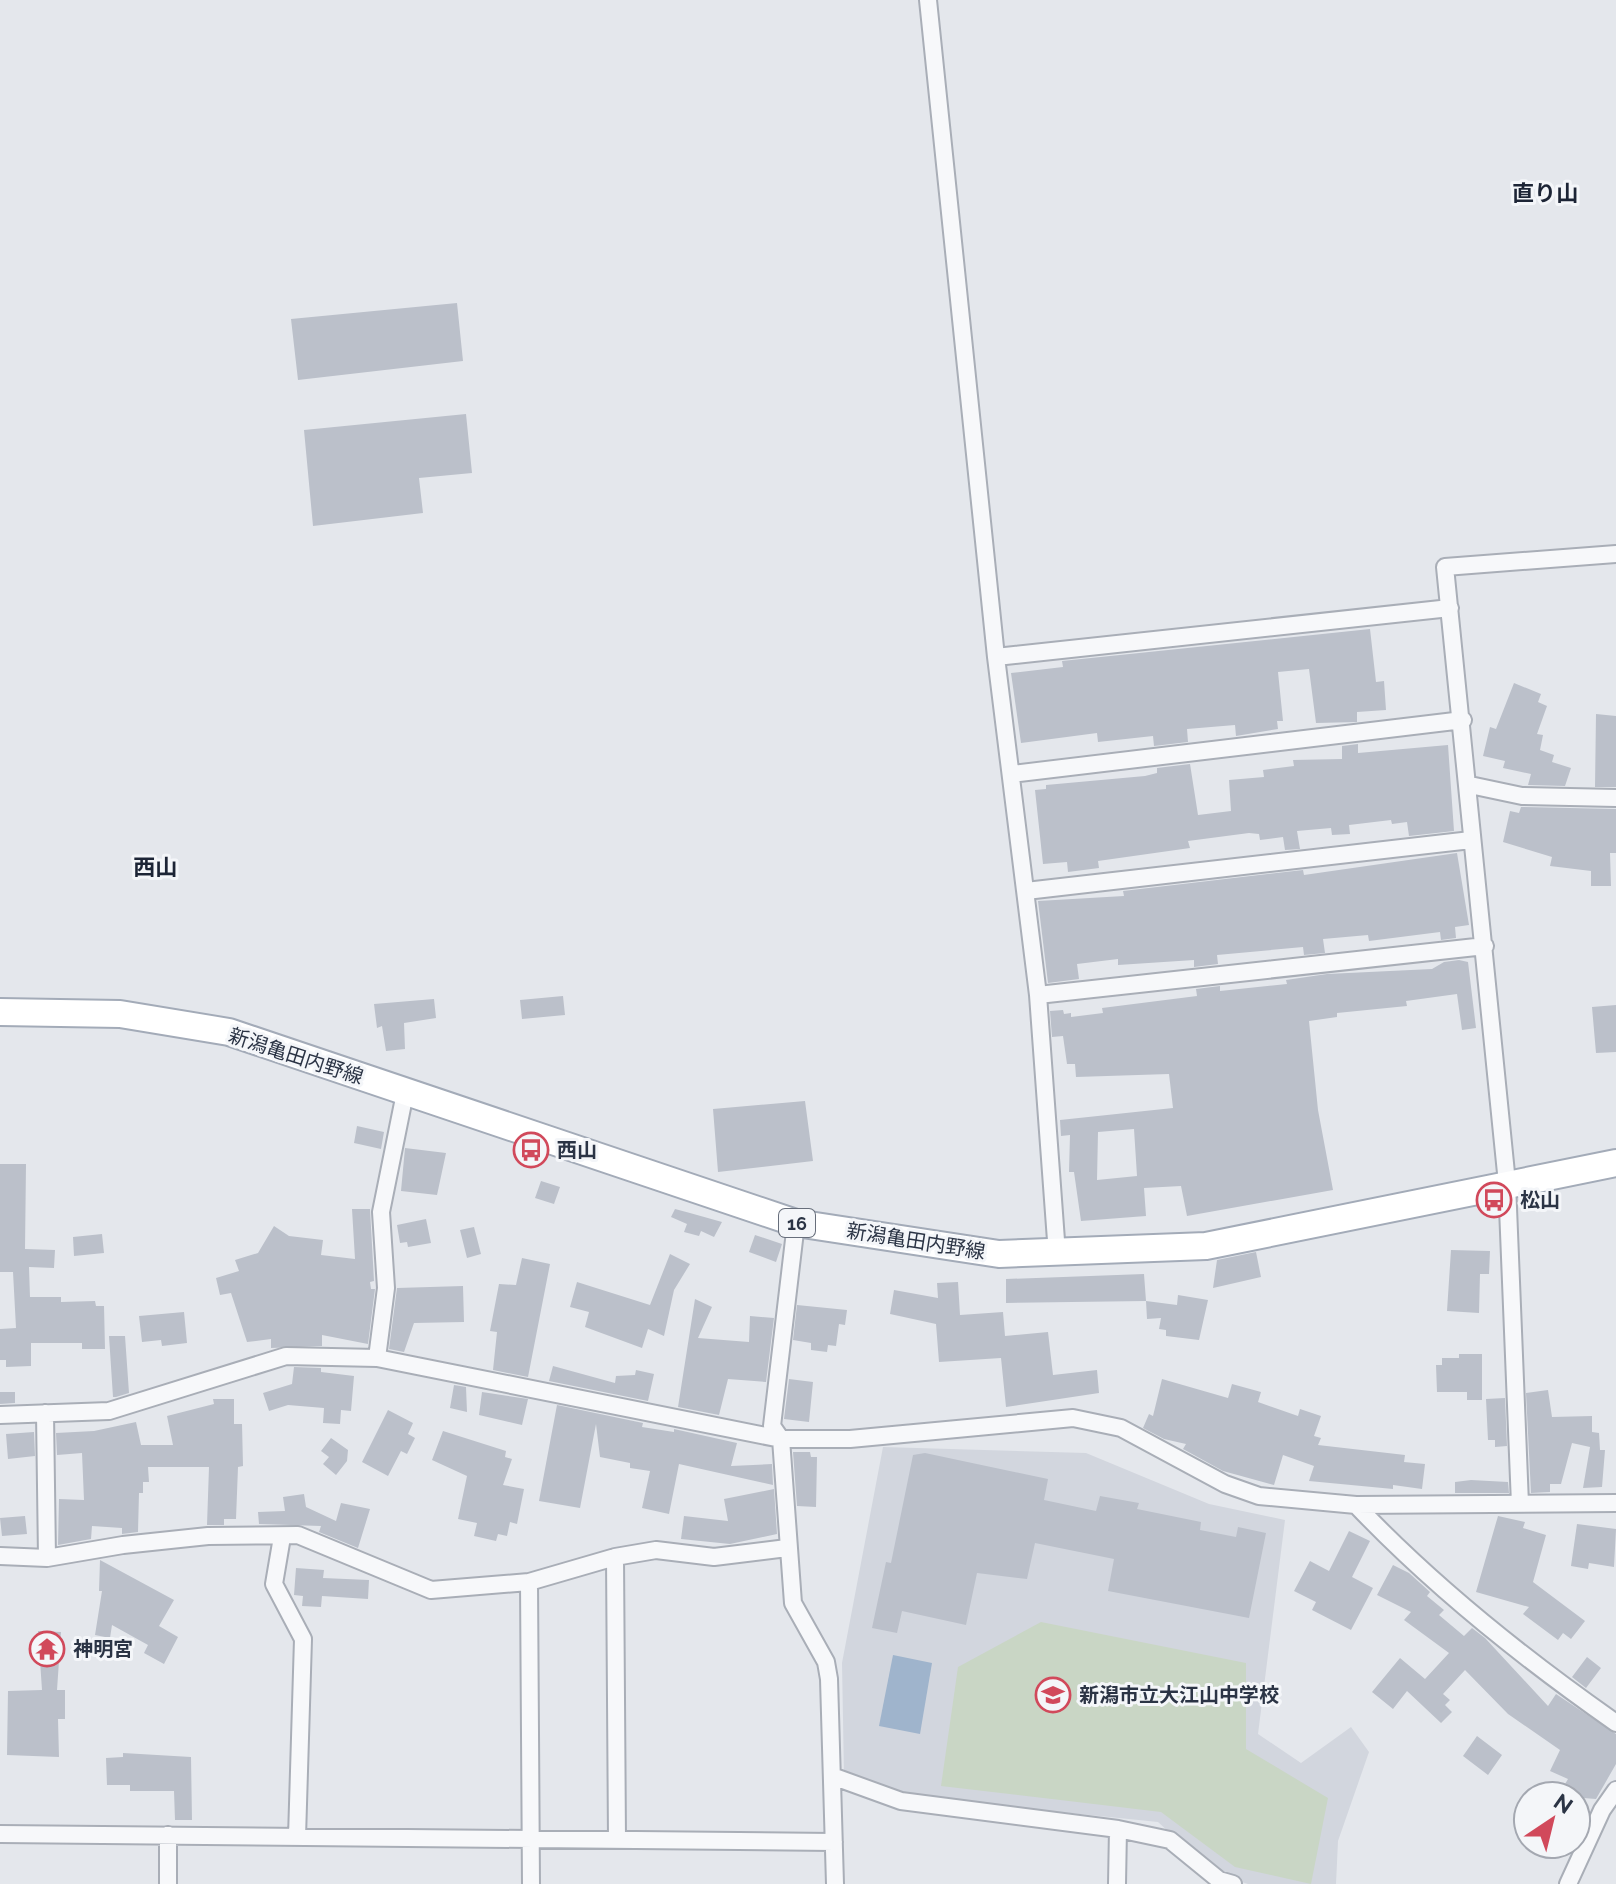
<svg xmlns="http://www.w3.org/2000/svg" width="1616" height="1884" font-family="Raleway,'Noto Sans JP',sans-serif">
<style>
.built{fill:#d2d6de}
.green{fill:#c9d6c5}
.water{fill:#9fb4cc}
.building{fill:#bbc0ca;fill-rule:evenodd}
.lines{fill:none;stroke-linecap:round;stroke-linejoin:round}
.street-casing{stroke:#a9aeb7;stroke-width:20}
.primary-casing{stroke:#a3abb8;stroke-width:30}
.street{stroke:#f7f8fa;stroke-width:16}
.primary{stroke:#fff;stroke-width:26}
.labels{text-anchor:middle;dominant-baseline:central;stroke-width:6;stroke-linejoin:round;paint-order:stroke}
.shield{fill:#f4f6f9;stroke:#676e7b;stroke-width:2}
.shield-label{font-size:18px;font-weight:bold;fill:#2b3445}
.street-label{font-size:20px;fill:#2b3445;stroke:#f4f6f9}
.poi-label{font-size:20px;font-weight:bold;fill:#2b3445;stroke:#f4f6f9;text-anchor:start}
.neighbourhood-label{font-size:22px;font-weight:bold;fill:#1d2536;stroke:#f4f6f9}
</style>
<rect width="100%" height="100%" fill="#e4e7ec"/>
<path class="built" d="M 883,1447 L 1086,1453 L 1209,1504 L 1285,1520 L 1258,1734 L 1301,1763 L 1351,1727 L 1369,1752 L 1338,1841 L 1336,1884 L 1248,1884 L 1214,1873 L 1158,1822 L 885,1794 L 844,1776 L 842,1663 Z"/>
<path class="green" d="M 1041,1622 L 1246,1663 L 1246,1749 L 1328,1798 L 1311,1884 L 1235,1867 L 1161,1812 L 941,1786 L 958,1667 Z"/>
<path class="water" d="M 893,1655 L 932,1663 L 920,1734 L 879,1726 Z"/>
<path class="building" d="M 457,303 L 463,361 L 298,380 L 291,319 Z
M 466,414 L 472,473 L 419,478 L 423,513 L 313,526 L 304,430 Z
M 1370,629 L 1376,682 L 1384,681 L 1386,710 L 1357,712 L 1357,722 L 1316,723 L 1309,669 L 1278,672 L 1283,721 L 1277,721 L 1278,729 L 1236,736 L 1235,725 L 1187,729 L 1188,742 L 1154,746 L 1153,736 L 1098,742 L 1097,733 L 1021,743 L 1011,673 L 1063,667 L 1062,661 Z
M 1514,683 L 1541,694 L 1538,702 L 1547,706 L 1537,734 L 1543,735 L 1540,750 L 1554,755 L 1552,762 L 1571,768 L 1565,786 L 1528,785 L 1531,774 L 1503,768 L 1505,761 L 1483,756 L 1490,727 L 1496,729 Z
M 1596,714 L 1616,716 L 1616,787 L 1595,787 Z
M 1358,744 L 1358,753 L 1448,745 L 1454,831 L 1409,836 L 1407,822 L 1392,824 L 1391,820 L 1349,825 L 1350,834 L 1332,835 L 1331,828 L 1297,831 L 1300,849 L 1285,850 L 1283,837 L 1260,840 L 1259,834 L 1249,833 L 1188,841 L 1190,848 L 1098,861 L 1099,868 L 1068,872 L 1067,862 L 1043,864 L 1035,790 L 1046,789 L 1046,785 L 1145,776 L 1157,773 L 1157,768 L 1190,764 L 1198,815 L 1231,811 L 1229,780 L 1264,777 L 1263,770 L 1294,766 L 1293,760 L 1342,759 L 1342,746 Z
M 1521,807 L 1616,809 L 1616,853 L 1610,853 L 1611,886 L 1591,886 L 1591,871 L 1550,866 L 1552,857 L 1503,842 L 1510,811 L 1519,813 Z
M 1457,853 L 1469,925 L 1455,927 L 1456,938 L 1441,940 L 1440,932 L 1369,941 L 1368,935 L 1323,939 L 1325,953 L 1304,955 L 1303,947 L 1217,955 L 1218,964 L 1194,967 L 1194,960 L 1118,965 L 1118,959 L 1077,964 L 1079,979 L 1048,983 L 1038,901 L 1124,896 L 1123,891 L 1303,870 L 1304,875 Z
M 1459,960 L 1468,962 L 1476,1028 L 1462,1030 L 1457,994 L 1406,1001 L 1407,1006 L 1337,1013 L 1337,1017 L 1309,1021 L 1318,1110 L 1333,1190 L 1187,1216 L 1181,1186 L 1144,1188 L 1146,1216 L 1081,1221 L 1074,1172 L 1069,1172 L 1070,1135 L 1061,1136 L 1060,1120 L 1173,1108 L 1169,1074 L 1076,1077 L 1075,1064 L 1067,1064 L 1063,1036 L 1052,1037 L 1050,1011 L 1063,1010 L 1064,1014 L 1071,1013 L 1071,1017 L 1103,1013 L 1102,1008 L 1197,996 L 1196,989 L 1220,986 L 1220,991 L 1287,984 L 1286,980 L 1327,974 L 1432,969 L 1444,962 ZM 1134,1129 L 1137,1176 L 1097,1180 L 1098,1132 Z
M 563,996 L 565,1015 L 522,1019 L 520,1000 Z
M 434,999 L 436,1018 L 404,1023 L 405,1049 L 386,1051 L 382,1026 L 377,1028 L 374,1004 Z
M 1616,1005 L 1616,1052 L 1596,1053 L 1592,1007 Z
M 805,1101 L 813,1161 L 718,1172 L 713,1109 Z
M 357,1126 L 384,1132 L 381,1149 L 354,1143 Z
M 405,1148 L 446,1153 L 437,1195 L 401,1191 Z
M 0,1164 L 26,1164 L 25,1249 L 55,1250 L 54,1268 L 29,1267 L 30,1297 L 61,1297 L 61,1302 L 95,1301 L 96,1306 L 104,1306 L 105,1349 L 82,1349 L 82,1343 L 31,1343 L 31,1366 L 6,1367 L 6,1360 L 0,1360 L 0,1329 L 16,1328 L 13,1272 L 0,1272 Z
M 541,1181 L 560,1187 L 554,1204 L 535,1198 Z
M 352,1209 L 370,1209 L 374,1281 L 370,1282 L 371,1289 L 375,1289 L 368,1344 L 322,1335 L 322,1346 L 271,1348 L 271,1339 L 247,1342 L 231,1293 L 220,1295 L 216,1278 L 239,1271 L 235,1260 L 258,1253 L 274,1226 L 289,1236 L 323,1240 L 321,1255 L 355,1259 Z
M 675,1209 L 690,1213 L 722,1222 L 714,1237 L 701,1231 L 699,1236 L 684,1232 L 687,1224 L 671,1217 Z
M 426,1219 L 431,1243 L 408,1247 L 407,1242 L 400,1243 L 397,1225 Z
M 474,1227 L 481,1254 L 467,1258 L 460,1230 Z
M 102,1234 L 104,1253 L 74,1256 L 73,1237 Z
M 755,1235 L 782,1244 L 776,1262 L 749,1252 Z
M 1451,1250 L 1490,1251 L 1489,1274 L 1480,1274 L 1479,1313 L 1447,1311 Z
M 1256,1252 L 1261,1277 L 1213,1288 L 1217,1260 Z
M 670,1254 L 690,1264 L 674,1290 L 664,1336 L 648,1329 L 642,1348 L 585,1327 L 589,1312 L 570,1307 L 577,1282 L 650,1305 Z
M 522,1258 L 550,1264 L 528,1377 L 493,1370 L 497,1332 L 490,1331 L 499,1284 L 516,1285 Z
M 1144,1274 L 1146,1301 L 1177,1305 L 1178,1295 L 1208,1300 L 1199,1340 L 1166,1336 L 1166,1330 L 1159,1329 L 1161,1318 L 1147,1319 L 1146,1301 L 1006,1303 L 1006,1279 Z
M 958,1282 L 960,1315 L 1003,1312 L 1005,1336 L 1048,1332 L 1053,1375 L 1097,1370 L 1099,1393 L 1006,1407 L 1001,1358 L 939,1362 L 936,1324 L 890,1314 L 894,1290 L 938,1298 L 937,1283 Z
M 463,1286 L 464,1322 L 414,1323 L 404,1352 L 389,1349 L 397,1288 Z
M 695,1299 L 712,1307 L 698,1338 L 749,1342 L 750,1316 L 774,1318 L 766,1382 L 728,1379 L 719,1415 L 678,1407 Z
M 797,1305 L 847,1310 L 845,1325 L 839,1324 L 836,1346 L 828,1345 L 827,1352 L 811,1350 L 811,1343 L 793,1340 Z
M 184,1312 L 187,1343 L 162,1346 L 161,1340 L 142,1342 L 139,1316 Z
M 109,1336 L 125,1336 L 129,1393 L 116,1397 L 113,1397 Z
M 1459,1354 L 1482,1354 L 1482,1400 L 1467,1400 L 1467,1392 L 1437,1392 L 1436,1365 L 1442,1365 L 1442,1358 L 1459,1358 Z
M 553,1366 L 615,1383 L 616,1376 L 635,1375 L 636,1370 L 654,1374 L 648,1401 L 549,1381 Z
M 294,1367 L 321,1368 L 321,1372 L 354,1376 L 351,1411 L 341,1410 L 340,1424 L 323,1423 L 324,1408 L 288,1405 L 269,1411 L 263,1393 L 292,1384 Z
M 789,1379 L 813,1382 L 809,1422 L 784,1419 Z
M 1162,1379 L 1228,1398 L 1232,1384 L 1261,1392 L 1258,1402 L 1298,1416 L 1300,1409 L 1321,1416 L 1314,1436 L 1321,1438 L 1318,1445 L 1405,1455 L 1404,1462 L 1425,1464 L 1422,1489 L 1393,1485 L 1393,1489 L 1309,1481 L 1314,1466 L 1283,1455 L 1274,1485 L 1223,1471 L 1183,1449 L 1186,1444 L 1164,1439 L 1143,1428 L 1149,1414 L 1153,1416 Z
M 454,1385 L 466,1387 L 467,1412 L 450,1408 Z
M 1548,1390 L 1552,1417 L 1592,1416 L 1592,1432 L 1599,1433 L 1600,1450 L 1605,1450 L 1602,1487 L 1583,1488 L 1590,1447 L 1572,1443 L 1561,1484 L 1550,1484 L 1550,1492 L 1531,1493 L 1526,1393 Z
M 0,1392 L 15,1392 L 15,1403 L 0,1404 Z
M 482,1392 L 528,1399 L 522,1425 L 479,1415 Z
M 1505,1398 L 1507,1446 L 1495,1447 L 1495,1440 L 1488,1440 L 1486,1399 Z
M 213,1399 L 234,1399 L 234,1424 L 242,1424 L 243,1466 L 238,1467 L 236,1519 L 224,1519 L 224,1525 L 207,1525 L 209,1467 L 148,1467 L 149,1482 L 143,1482 L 143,1493 L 139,1493 L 138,1532 L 122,1534 L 122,1528 L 92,1526 L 91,1539 L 58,1545 L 59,1499 L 84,1500 L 82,1453 L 57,1455 L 56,1433 L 94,1431 L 136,1422 L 141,1445 L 173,1445 L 167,1416 L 214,1404 Z
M 557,1405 L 643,1423 L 642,1427 L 674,1432 L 674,1429 L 737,1443 L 731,1466 L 772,1464 L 773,1485 L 679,1464 L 669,1514 L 642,1508 L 650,1471 L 630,1468 L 630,1463 L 600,1457 L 596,1424 L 580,1508 L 539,1501 Z
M 388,1410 L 413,1423 L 408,1434 L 415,1438 L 407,1454 L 401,1451 L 388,1476 L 362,1462 Z
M 443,1431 L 506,1451 L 505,1457 L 512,1459 L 503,1485 L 524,1489 L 517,1524 L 510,1522 L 507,1536 L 498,1534 L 496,1541 L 474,1536 L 477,1523 L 458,1519 L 467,1476 L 432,1460 Z
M 34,1432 L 35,1456 L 8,1459 L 6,1434 Z
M 331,1438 L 348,1450 L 347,1461 L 336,1475 L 323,1464 L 329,1457 L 321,1451 Z
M 793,1452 L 810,1452 L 811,1457 L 817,1457 L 816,1507 L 797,1506 Z
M 925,1453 L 1048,1479 L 1044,1500 L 1096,1511 L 1100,1496 L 1139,1503 L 1137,1509 L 1201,1522 L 1200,1530 L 1236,1537 L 1238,1527 L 1266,1533 L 1249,1618 L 1108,1591 L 1114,1559 L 1035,1543 L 1027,1579 L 977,1573 L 966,1625 L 902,1611 L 897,1633 L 872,1628 L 886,1562 L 891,1563 L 913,1455 Z
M 1471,1480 L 1508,1482 L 1509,1493 L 1455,1493 L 1455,1482 Z
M 774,1489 L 777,1534 L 730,1544 L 681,1539 L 684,1516 L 728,1521 L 724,1499 Z
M 304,1494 L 306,1507 L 336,1521 L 341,1503 L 370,1509 L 358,1548 L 319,1532 L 321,1526 L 259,1524 L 258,1512 L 285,1511 L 283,1497 Z
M 25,1516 L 27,1534 L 2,1536 L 0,1518 Z
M 1498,1516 L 1525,1522 L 1523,1528 L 1546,1535 L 1533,1582 L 1585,1621 L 1571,1639 L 1563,1633 L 1558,1640 L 1523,1614 L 1529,1607 L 1476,1592 Z
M 1577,1524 L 1616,1529 L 1614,1567 L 1589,1563 L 1588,1569 L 1571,1566 Z
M 1349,1531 L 1370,1541 L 1352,1577 L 1373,1588 L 1351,1630 L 1312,1610 L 1316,1602 L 1294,1591 L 1310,1561 L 1329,1571 Z
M 100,1560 L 174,1600 L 159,1626 L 178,1637 L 164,1664 L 144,1653 L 148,1645 L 112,1625 L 110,1638 L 95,1635 L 102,1591 L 99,1591 Z
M 1393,1565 L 1409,1573 L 1430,1592 L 1427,1596 L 1444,1610 L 1439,1615 L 1464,1636 L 1472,1628 L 1485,1638 L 1548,1706 L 1556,1694 L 1616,1734 L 1616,1764 L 1596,1799 L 1558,1796 L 1568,1779 L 1550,1771 L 1560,1750 L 1508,1714 L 1465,1670 L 1443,1694 L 1450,1700 L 1445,1705 L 1452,1712 L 1441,1723 L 1407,1691 L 1393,1709 L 1372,1692 L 1400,1658 L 1425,1679 L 1449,1653 L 1404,1620 L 1411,1612 L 1377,1595 Z
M 296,1568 L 324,1570 L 323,1578 L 369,1580 L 368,1599 L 322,1596 L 321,1607 L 302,1606 L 303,1596 L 294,1595 Z
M 38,1631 L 61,1632 L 57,1690 L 65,1690 L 65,1719 L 58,1719 L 59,1757 L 7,1755 L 8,1691 L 42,1690 Z
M 1587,1657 L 1601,1668 L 1586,1688 L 1572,1677 Z
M 1477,1736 L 1502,1755 L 1488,1775 L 1463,1756 Z
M 123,1753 L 191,1757 L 192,1820 L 175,1820 L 174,1791 L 130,1791 L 130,1785 L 107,1785 L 106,1758 L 123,1757 Z"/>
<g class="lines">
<g class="street-casing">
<path id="street" d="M 928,0 L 996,657 L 1038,995 L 1057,1254
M 996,657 L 1450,608
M 1012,774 L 1463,720
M 1470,785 L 1522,796 L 1616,798
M 1026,891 L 1471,840
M 1038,995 L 1485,946
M 796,1223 L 772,1426 L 781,1439 L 793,1603 L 826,1662 L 829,1679 L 835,1884
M 377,1358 L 386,1288 L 381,1212 L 405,1093
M 45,1413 L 47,1558
M 0,1415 L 109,1411 L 286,1356 L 377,1358 L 781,1439 L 850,1439 L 1073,1418 L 1121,1428 L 1225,1484 L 1259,1496 L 1356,1505 L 1616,1503
M 1520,1504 L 1507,1183 L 1445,567 L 1616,554
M 1356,1505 C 1434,1587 1523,1658 1616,1723
M 282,1537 L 274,1584 L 303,1639 L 297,1837
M 0,1556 L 47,1558 L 123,1545 L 208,1536 L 298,1535 L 431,1590 L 529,1582 L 615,1557 L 656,1550 L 714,1557 L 787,1548
M 615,1557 L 617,1840
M 529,1582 L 531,1884
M 832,1776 L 901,1801 L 1118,1829 L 1170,1840 L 1219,1880 L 1233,1884
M 0,1834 L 834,1842
M 168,1884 L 168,1835
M 1117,1884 L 1118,1829
M 1568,1884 L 1602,1810 L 1616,1790"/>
</g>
<g class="primary-casing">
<path id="primary" d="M 0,1012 L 120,1014 L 229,1032 L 796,1223 L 999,1254 L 1206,1246 L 1616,1163"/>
</g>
<use href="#street" class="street"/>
<use href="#primary" class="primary"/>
</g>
<defs>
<g id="bus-ring" transform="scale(1.8)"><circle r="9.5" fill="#f4f6f9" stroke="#d1495b" stroke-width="1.5"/><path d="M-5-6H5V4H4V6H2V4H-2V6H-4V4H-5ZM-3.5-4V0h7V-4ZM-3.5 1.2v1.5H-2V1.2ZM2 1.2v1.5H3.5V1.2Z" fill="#d1495b"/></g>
<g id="temple-ring" transform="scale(1.8)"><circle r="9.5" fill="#f4f6f9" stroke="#d1495b" stroke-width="1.5"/><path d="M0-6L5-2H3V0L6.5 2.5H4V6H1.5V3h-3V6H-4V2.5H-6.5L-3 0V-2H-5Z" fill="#d1495b"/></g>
<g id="school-ring" transform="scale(1.8)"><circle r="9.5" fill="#f4f6f9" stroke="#d1495b" stroke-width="1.5"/><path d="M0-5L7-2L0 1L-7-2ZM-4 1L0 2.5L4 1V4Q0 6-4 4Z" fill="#d1495b"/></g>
</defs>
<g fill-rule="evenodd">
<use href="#bus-ring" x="531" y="1150"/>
<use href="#bus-ring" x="1494" y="1200"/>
<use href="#temple-ring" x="47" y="1649"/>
<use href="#school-ring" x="1053" y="1695"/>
</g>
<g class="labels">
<rect class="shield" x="779" y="1209" width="36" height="28" rx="6"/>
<g class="shield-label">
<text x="797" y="1223">16</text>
</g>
<g class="street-label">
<text transform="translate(296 1056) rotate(18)">新潟亀田内野線</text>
<text transform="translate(916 1241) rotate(9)">新潟亀田内野線</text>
</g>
<g class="poi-label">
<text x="557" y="1150">西山</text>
<text x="1520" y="1200">松山</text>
<text x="73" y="1649">神明宮</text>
<text x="1079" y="1695">新潟市立大江山中学校</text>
</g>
<g class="neighbourhood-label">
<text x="1545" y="193">直り山</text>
<text x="155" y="867">西山</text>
</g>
</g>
<g transform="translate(1552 1820) rotate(35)"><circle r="38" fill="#f4f6f9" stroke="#a4a8b1" stroke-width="2"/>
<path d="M0-6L14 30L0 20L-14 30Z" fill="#d1495b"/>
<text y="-12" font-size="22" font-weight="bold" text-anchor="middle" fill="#2b3445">N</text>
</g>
</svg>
